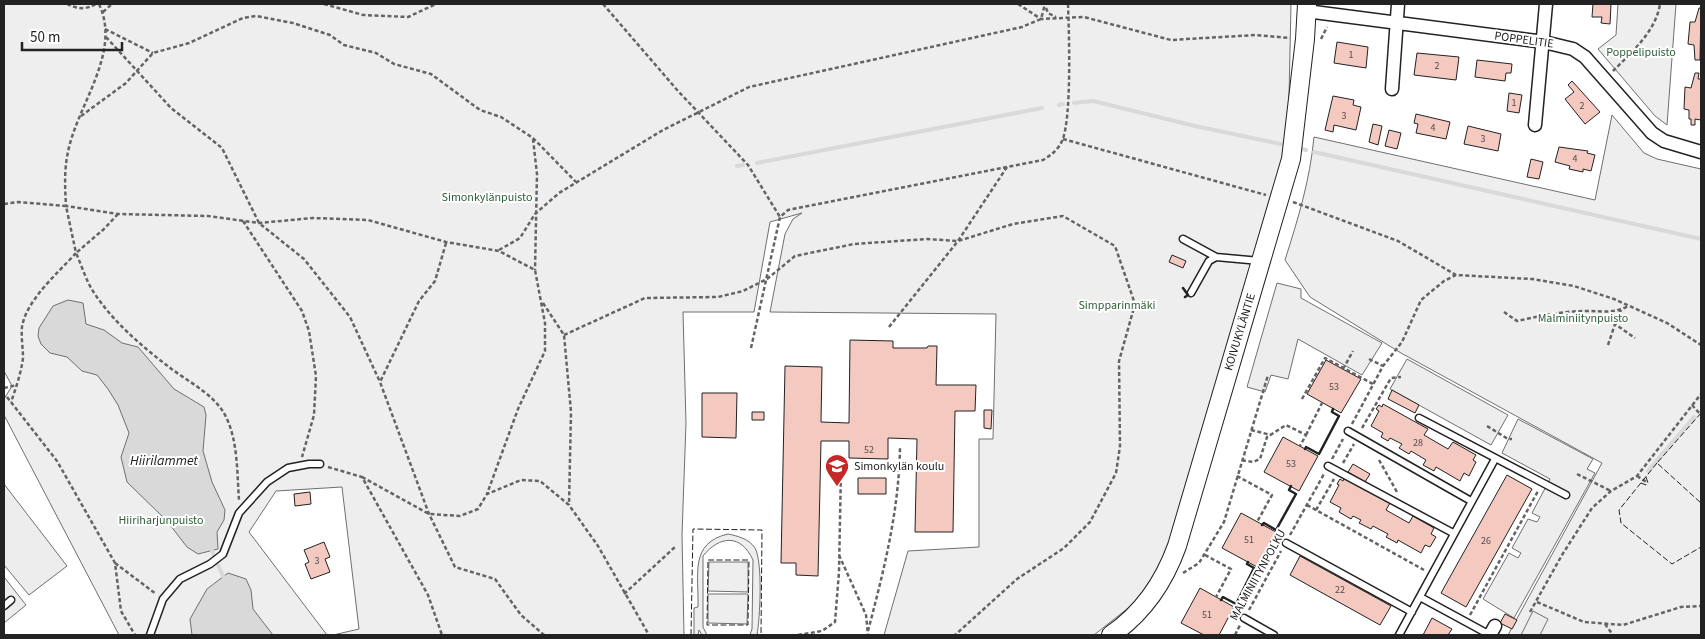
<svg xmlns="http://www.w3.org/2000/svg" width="1705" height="639" font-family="'Source Sans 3',sans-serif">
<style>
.green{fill:#eee;stroke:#6f6f6f}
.parking{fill:#ededed;stroke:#6f6f6f}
.water{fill:#d9d9d9;stroke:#6f6f6f}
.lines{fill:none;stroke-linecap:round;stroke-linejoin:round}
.stream{stroke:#d9d9d9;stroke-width:4}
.building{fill:#f3c9c0;stroke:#222}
.service-casing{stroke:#222;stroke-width:9}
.minor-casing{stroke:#222;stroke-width:15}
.secondary-casing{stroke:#222;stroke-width:20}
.path{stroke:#646464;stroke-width:2.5;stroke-dasharray:4 2.5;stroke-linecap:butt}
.service{stroke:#fff;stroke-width:6}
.minor{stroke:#fff;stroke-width:12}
.secondary{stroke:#fff;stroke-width:18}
.fence{stroke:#222;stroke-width:1;stroke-dasharray:6 2.5;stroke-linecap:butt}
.wall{stroke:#222;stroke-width:2.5}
.labels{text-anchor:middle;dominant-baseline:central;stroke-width:4;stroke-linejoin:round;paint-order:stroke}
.number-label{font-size:10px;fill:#564c4a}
.street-label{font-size:12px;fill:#222;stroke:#fff}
.park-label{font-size:12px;fill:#2f5e38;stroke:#fff}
.poi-label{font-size:12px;fill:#222;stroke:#fff;text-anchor:start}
.water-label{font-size:14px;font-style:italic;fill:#222;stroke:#fff}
</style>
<rect width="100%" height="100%" fill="#fff"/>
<path class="green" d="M 4,4 L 1291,4 L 1288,144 L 1230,348 L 1163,562 L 1137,601 L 1094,635 L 884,635 L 908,551 L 979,547 L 979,439 L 993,439 L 996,314 L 770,312 L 785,234 L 793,219 L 802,213 L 770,222 L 754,312 L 683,312 L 686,423 L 682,535 L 684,635 L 333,635 L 359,629 L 342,487 L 276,491 L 249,532 L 327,635 L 119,635 L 4,415 L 4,399 L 12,386 L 4,371 Z
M 1618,4 L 1676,4 L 1667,125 L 1655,116 L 1598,49 L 1616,35 Z
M 1612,115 L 1644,153 L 1657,159 L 1701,169 L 1701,635 L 1508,635 L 1602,463 L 1401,353 L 1310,297 L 1285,260 C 1298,219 1310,180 1314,137 L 1595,200 Z
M 728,534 C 738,536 749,539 755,548 C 763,562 760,619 757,635 L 750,635 L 752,629 L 753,560 C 741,534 720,535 703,556 L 703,627 L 707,635 L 702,635 L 699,630 L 698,635 L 694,635 L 694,608 L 698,607 C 699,575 689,543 728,534 Z
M 709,562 L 748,562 L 748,592 L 708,591 Z
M 708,594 L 748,594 L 747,624 L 708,623 Z"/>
<path class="parking" d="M 1277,283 L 1301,289 L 1301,298 L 1382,343 L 1362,375 L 1298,339 L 1288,379 L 1271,375 L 1265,392 L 1247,387 Z
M 1407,359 L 1508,415 L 1491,445 L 1390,389 Z
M 1518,419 L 1593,459 L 1587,469 L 1595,473 L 1514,618 L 1483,599 L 1509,553 L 1518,558 L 1521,553 L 1512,548 L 1528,519 L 1537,522 L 1540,517 L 1532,513 L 1550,479 L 1502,453 Z
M 4,484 L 67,566 L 29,595 L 4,565 Z
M 4,577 L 26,605 L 4,623 Z
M 1533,611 L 1548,619 L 1540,635 L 1521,635 Z"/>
<path class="water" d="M 68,300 L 83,303 L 86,324 L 104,330 L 122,343 L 138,347 L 174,389 L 204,407 L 206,415 L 203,451 L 212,482 L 225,510 L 224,520 L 217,532 L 218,549 L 198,554 L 187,547 L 167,521 L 127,482 L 121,457 L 129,433 L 118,405 L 108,389 L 97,375 L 82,371 L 67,357 L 50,353 L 41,344 L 38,336 L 39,328 L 53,306 Z
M 228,573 L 246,579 L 251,590 L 253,609 L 273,635 L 192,635 L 190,619 L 207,589 Z"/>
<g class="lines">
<path class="stream" d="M 1074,103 L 1093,101 L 1195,126 L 1281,144
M 1059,105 L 1063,104
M 1302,149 L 1306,150
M 1314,152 L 1701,239
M 757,163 L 1042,108
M 737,166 L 743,165
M 1648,471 L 1694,417
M 212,551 L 214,556
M 218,565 L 223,576"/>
</g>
<path class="building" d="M 1593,4 L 1611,4 L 1610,24 L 1601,23 L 1602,17 L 1592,17 Z
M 1699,8 L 1701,8 L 1700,60 L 1695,60 L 1694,45 L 1688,44 L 1690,22 L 1695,22 Z
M 1337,42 L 1368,47 L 1366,68 L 1334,63 Z
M 1417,53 L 1459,57 L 1456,80 L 1414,75 Z
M 1477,60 L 1512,64 L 1511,73 L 1506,73 L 1505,81 L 1475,77 Z
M 1695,73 L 1699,73 L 1698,79 L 1701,79 L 1701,120 L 1695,119 L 1695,125 L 1691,125 L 1691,119 L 1689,119 L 1689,110 L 1684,109 L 1685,87 L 1691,88 Z
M 1572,81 L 1600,112 L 1585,124 L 1565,99 L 1574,92 L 1568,85 Z
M 1509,93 L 1522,95 L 1519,113 L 1507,111 Z
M 1333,96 L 1354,100 L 1353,105 L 1361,107 L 1356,130 L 1334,125 L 1333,132 L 1325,130 Z
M 1416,114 L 1450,122 L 1446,139 L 1416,133 L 1418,124 L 1414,123 Z
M 1373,124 L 1382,126 L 1378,145 L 1369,142 Z
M 1468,126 L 1501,134 L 1498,151 L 1464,144 Z
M 1389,130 L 1401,133 L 1397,149 L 1385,146 Z
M 1559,147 L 1588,151 L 1587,153 L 1595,155 L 1591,171 L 1583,169 L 1583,172 L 1569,169 L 1570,166 L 1555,162 Z
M 1531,159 L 1543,162 L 1539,179 L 1527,177 Z
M 1172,255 L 1186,261 L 1183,268 L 1169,262 Z
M 850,340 L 893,341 L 893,348 L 927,348 L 928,346 L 937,346 L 936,385 L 976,385 L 975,411 L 955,411 L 953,532 L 915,532 L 917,439 L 888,438 L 888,459 L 849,458 L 849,441 L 821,441 L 818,576 L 796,575 L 796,563 L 781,563 L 785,366 L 822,367 L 821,422 L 849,423 Z
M 1326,360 L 1361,379 L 1341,413 L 1307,394 Z
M 1392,390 L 1419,405 L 1415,413 L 1388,399 Z
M 702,393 L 737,393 L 736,438 L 702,437 Z
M 1383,404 L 1428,429 L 1424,435 L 1448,449 L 1453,442 L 1476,455 L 1473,460 L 1476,462 L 1469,476 L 1464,473 L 1460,481 L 1436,467 L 1434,471 L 1423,465 L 1426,460 L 1411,451 L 1409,454 L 1399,448 L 1402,444 L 1390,438 L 1388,441 L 1381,437 L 1383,433 L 1371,426 L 1379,411 L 1376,409 L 1379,405 L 1382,407 Z
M 984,410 L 992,410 L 991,429 L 984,428 Z
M 752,412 L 764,412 L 764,420 L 752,420 Z
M 1283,437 L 1318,456 L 1299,491 L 1264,472 Z
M 1353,464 L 1370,474 L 1365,482 L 1348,472 Z
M 1507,475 L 1532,489 L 1466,607 L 1441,593 Z
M 858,478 L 886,478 L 886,494 L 858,494 Z
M 1344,478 L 1390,503 L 1386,510 L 1409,523 L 1413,516 L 1434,528 L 1431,534 L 1436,537 L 1430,547 L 1425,545 L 1421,553 L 1398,540 L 1397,543 L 1386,537 L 1388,534 L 1373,526 L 1371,529 L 1359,523 L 1361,520 L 1353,516 L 1351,519 L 1339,512 L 1341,508 L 1330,502 L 1339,485 L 1337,484 L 1340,479 L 1343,481 Z
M 310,492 L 311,504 L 295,506 L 294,494 Z
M 1241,513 L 1276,532 L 1257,567 L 1222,548 Z
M 324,542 L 330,557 L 325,559 L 330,572 L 311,579 L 305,564 L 309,562 L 304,550 Z
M 1300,556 L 1391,606 L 1380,625 L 1290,575 Z
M 1200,588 L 1234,607 L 1219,635 L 1204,635 L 1181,623 Z
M 1505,614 L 1517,620 L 1512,629 L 1500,623 Z
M 1432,618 L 1452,629 L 1448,635 L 1423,635 Z"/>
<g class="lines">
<g class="service-casing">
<path id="service" d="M 1183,239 L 1216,257 L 1260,261
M 1191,293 L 1209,261 L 1216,257
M 1419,418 L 1566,495
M 1348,431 L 1471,501
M 1328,466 L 1453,533
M 1286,543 L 1412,612
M 1420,597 L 1490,635
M 4,606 L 11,600
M 1244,618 L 1274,635
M 150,635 L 163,599 L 180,579 L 210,564 L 223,554 L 239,513 L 267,482 L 288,468 L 309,464 L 320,464
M 1399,635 L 1495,459"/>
</g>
<g class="minor-casing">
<path id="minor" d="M 1306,11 L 1544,42 L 1573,49 L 1585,57 L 1652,133 L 1664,141 L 1701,152
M 1392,89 L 1398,4
M 1535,125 L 1546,4
M 1490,635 L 1495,626"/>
</g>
<g class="secondary-casing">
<path id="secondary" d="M 1111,635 C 1143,613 1164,582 1177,546 L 1291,159 L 1305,39 L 1307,4"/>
</g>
<path class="path" d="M 67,4 C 77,9 86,10 96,4
M 99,4 C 122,53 77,105 68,152 C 64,170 65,188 66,206 L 118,214 L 208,216 L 259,223 L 313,218 L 368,220 L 446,242 L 499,251 L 535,270 L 545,323 L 545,351 L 518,409 L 487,494
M 324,4 L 363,15 L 408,17 L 436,4
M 603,4 L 678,91 L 748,165 L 780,217
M 1018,4 L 1041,19 L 1084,17 L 1171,40 L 1255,35 L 1290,38
M 1046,8 L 1048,13 L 1056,17
M 103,12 L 112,4
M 105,29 L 153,53
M 106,37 L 171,108 L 222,148 L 259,223 L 304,259 L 350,317 L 380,382
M 1321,39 L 1327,27
M 1613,71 C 1632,52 1656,31 1660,4
M 81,116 L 126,83 L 153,53 L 189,43 L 243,18 L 256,16 L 293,23 L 330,35 L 344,45 L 376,53 L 394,64 L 431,74 L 480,110 L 501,117 L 533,138 L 576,182
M 533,139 L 537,174 L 535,270
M 1063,139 L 1266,195
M 1293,202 L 1398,241 L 1456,275
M 4,204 L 18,202 L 66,206 L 76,253 C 59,272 26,300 22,327 C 21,337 23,348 23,358 C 21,373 16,388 11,402
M 118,214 L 104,229 L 76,253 C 81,264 85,277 91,288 C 110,319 140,345 169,367 C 188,382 215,394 226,417 C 238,441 237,473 239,500
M 243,221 L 302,311 L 309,331 L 316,376 L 314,415 L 302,457
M 446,243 L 435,281 L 419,301 L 380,382 L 429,514 L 455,567 L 495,579 L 521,615 L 544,635
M 499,250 L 520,238 L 535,214 L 559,193 L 663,130 L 749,87 L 1022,27 L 1041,19 L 1045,4
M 543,303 L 564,335 L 571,412 L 569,505
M 1621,310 L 1615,324 L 1635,338
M 1504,312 L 1517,321 C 1540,316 1563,311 1587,311 C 1602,311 1614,314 1628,306
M 889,327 L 958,241 L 1007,167
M 564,335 L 645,298 L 718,297 L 743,291 L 767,279 L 795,256 L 854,244 L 927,239 L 958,241 L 1013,224 L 1063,216 L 1115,246 L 1135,304 L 1119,361 L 1120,446 L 1116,473 L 1090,522 L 1064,548 L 1017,579 L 955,635
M 1608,345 L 1615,324
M 751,348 L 780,217 L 788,210 L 1043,160 C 1051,155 1058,150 1062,141 C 1072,119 1069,32 1068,4
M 1369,359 L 1383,366
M 1343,369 L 1353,351
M 4,388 L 17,385
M 7,397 L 57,461 L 115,563 L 121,611 L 135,635
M 1302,399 L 1325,358 L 1373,384
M 1692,405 L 1701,415
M 1352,424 L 1383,366 L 1402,342 L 1421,300 L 1444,281 L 1456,275 L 1532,279 L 1574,286 L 1614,299 L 1667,323 L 1701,345
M 1487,426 L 1508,439 L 1512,439
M 1362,428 L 1391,378 L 1401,377
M 1251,430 L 1271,435
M 1306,435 L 1322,403
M 1332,459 L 1343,439
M 1242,460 L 1253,462 L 1260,459 L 1267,437 L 1286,425 L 1306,435 L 1300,446
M 1379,460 L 1397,492
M 1343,463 L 1354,444
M 328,467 L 362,477 L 428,595 L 442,635
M 1577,474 L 1611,491
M 1237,476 L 1272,495 L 1257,522
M 1637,476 L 1648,483
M 362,477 L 429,514 L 460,516 L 478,509 L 487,494 L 521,480 L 540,481 L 569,505 L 598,546 L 649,635
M 1307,505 L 1424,570
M 1316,510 L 1334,479
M 1290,535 L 1324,474
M 839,555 L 866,615 L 868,635
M 1205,555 L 1231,569 L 1216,597
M 115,563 L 156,594
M 1183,573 L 1199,563 L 1224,522 L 1268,375
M 624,594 L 675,547
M 1537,602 L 1584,622 L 1623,625 L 1681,607 L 1701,606
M 1249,610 L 1281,551
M 1530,612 L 1562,555 L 1592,508 L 1611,491 L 1637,476 L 1701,394
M 1470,615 L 1538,491
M 1605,624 L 1613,635
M 868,631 C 884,570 899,511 900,447
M 798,635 L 822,631 L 835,622 L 839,572 L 841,468
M 1235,635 L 1240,625"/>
<use href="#service" class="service"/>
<use href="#minor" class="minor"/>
<use href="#secondary" class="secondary"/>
<path class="fence" d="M 1701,413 L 1657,463 L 1701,503
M 1657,463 L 1619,510 L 1621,523 L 1672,564 L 1701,547
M 1641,483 L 1646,485 L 1648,483 L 1646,477
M 708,560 L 749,560 L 748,625 L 707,625 Z
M 691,635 L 693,529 L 762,530 L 761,635"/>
<path class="wall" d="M 1183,288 L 1188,295 L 1185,297
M 1305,449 L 1306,447 L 1319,454 L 1339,416 L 1332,412 L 1333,409
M 1262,525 L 1264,523 L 1276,530 L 1296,494 L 1289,490 L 1291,486
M 1221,600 L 1223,597 L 1236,604 L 1254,568 L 1247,564 L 1248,562"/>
</g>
<defs>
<g id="school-pin" transform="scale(1.25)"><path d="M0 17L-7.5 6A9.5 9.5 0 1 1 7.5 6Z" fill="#c62828" stroke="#fff"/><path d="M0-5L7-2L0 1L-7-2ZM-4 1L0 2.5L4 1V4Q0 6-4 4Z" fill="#fff"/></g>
</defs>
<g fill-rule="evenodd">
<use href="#school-pin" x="837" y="466"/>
</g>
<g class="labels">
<g class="number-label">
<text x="1351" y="55">1</text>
<text x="1437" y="66">2</text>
<text x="1514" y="103">1</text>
<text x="1582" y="106">2</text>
<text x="1344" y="116">3</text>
<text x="1433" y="128">4</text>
<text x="1483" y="139">3</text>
<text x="1575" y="159">4</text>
<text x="1334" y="387">53</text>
<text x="1418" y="443">28</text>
<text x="869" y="450">52</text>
<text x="1291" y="464">53</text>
<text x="1249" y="540">51</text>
<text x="1486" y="541">26</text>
<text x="317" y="561">3</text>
<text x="1340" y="590">22</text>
<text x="1207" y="615">51</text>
</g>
<g class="street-label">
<text transform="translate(1524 40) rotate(8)">POPPELITIE</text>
<text transform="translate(1240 332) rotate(-73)">KOIVUKYLÄNTIE</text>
<text transform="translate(1258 575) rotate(-61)">MALMINIITYNPOLKU</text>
</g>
<g class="park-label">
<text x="1641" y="52">Poppelipuisto</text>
<text x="487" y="197">Simonkylänpuisto</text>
<text x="1117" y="305">Simpparinmäki</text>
<text x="1583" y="318">Malminiitynpuisto</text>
<text x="161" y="520">Hiiriharjunpuisto</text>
</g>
<g class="poi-label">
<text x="854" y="466">Simonkylän koulu</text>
</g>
<g class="water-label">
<text x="164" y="461">Hiirilammet</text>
</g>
</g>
<rect width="1705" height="639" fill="none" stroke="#222222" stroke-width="10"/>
<path d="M22 42v8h100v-8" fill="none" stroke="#222222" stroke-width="2.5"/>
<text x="30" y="42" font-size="15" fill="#222222" stroke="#ffffff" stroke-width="4" paint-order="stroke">50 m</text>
</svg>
